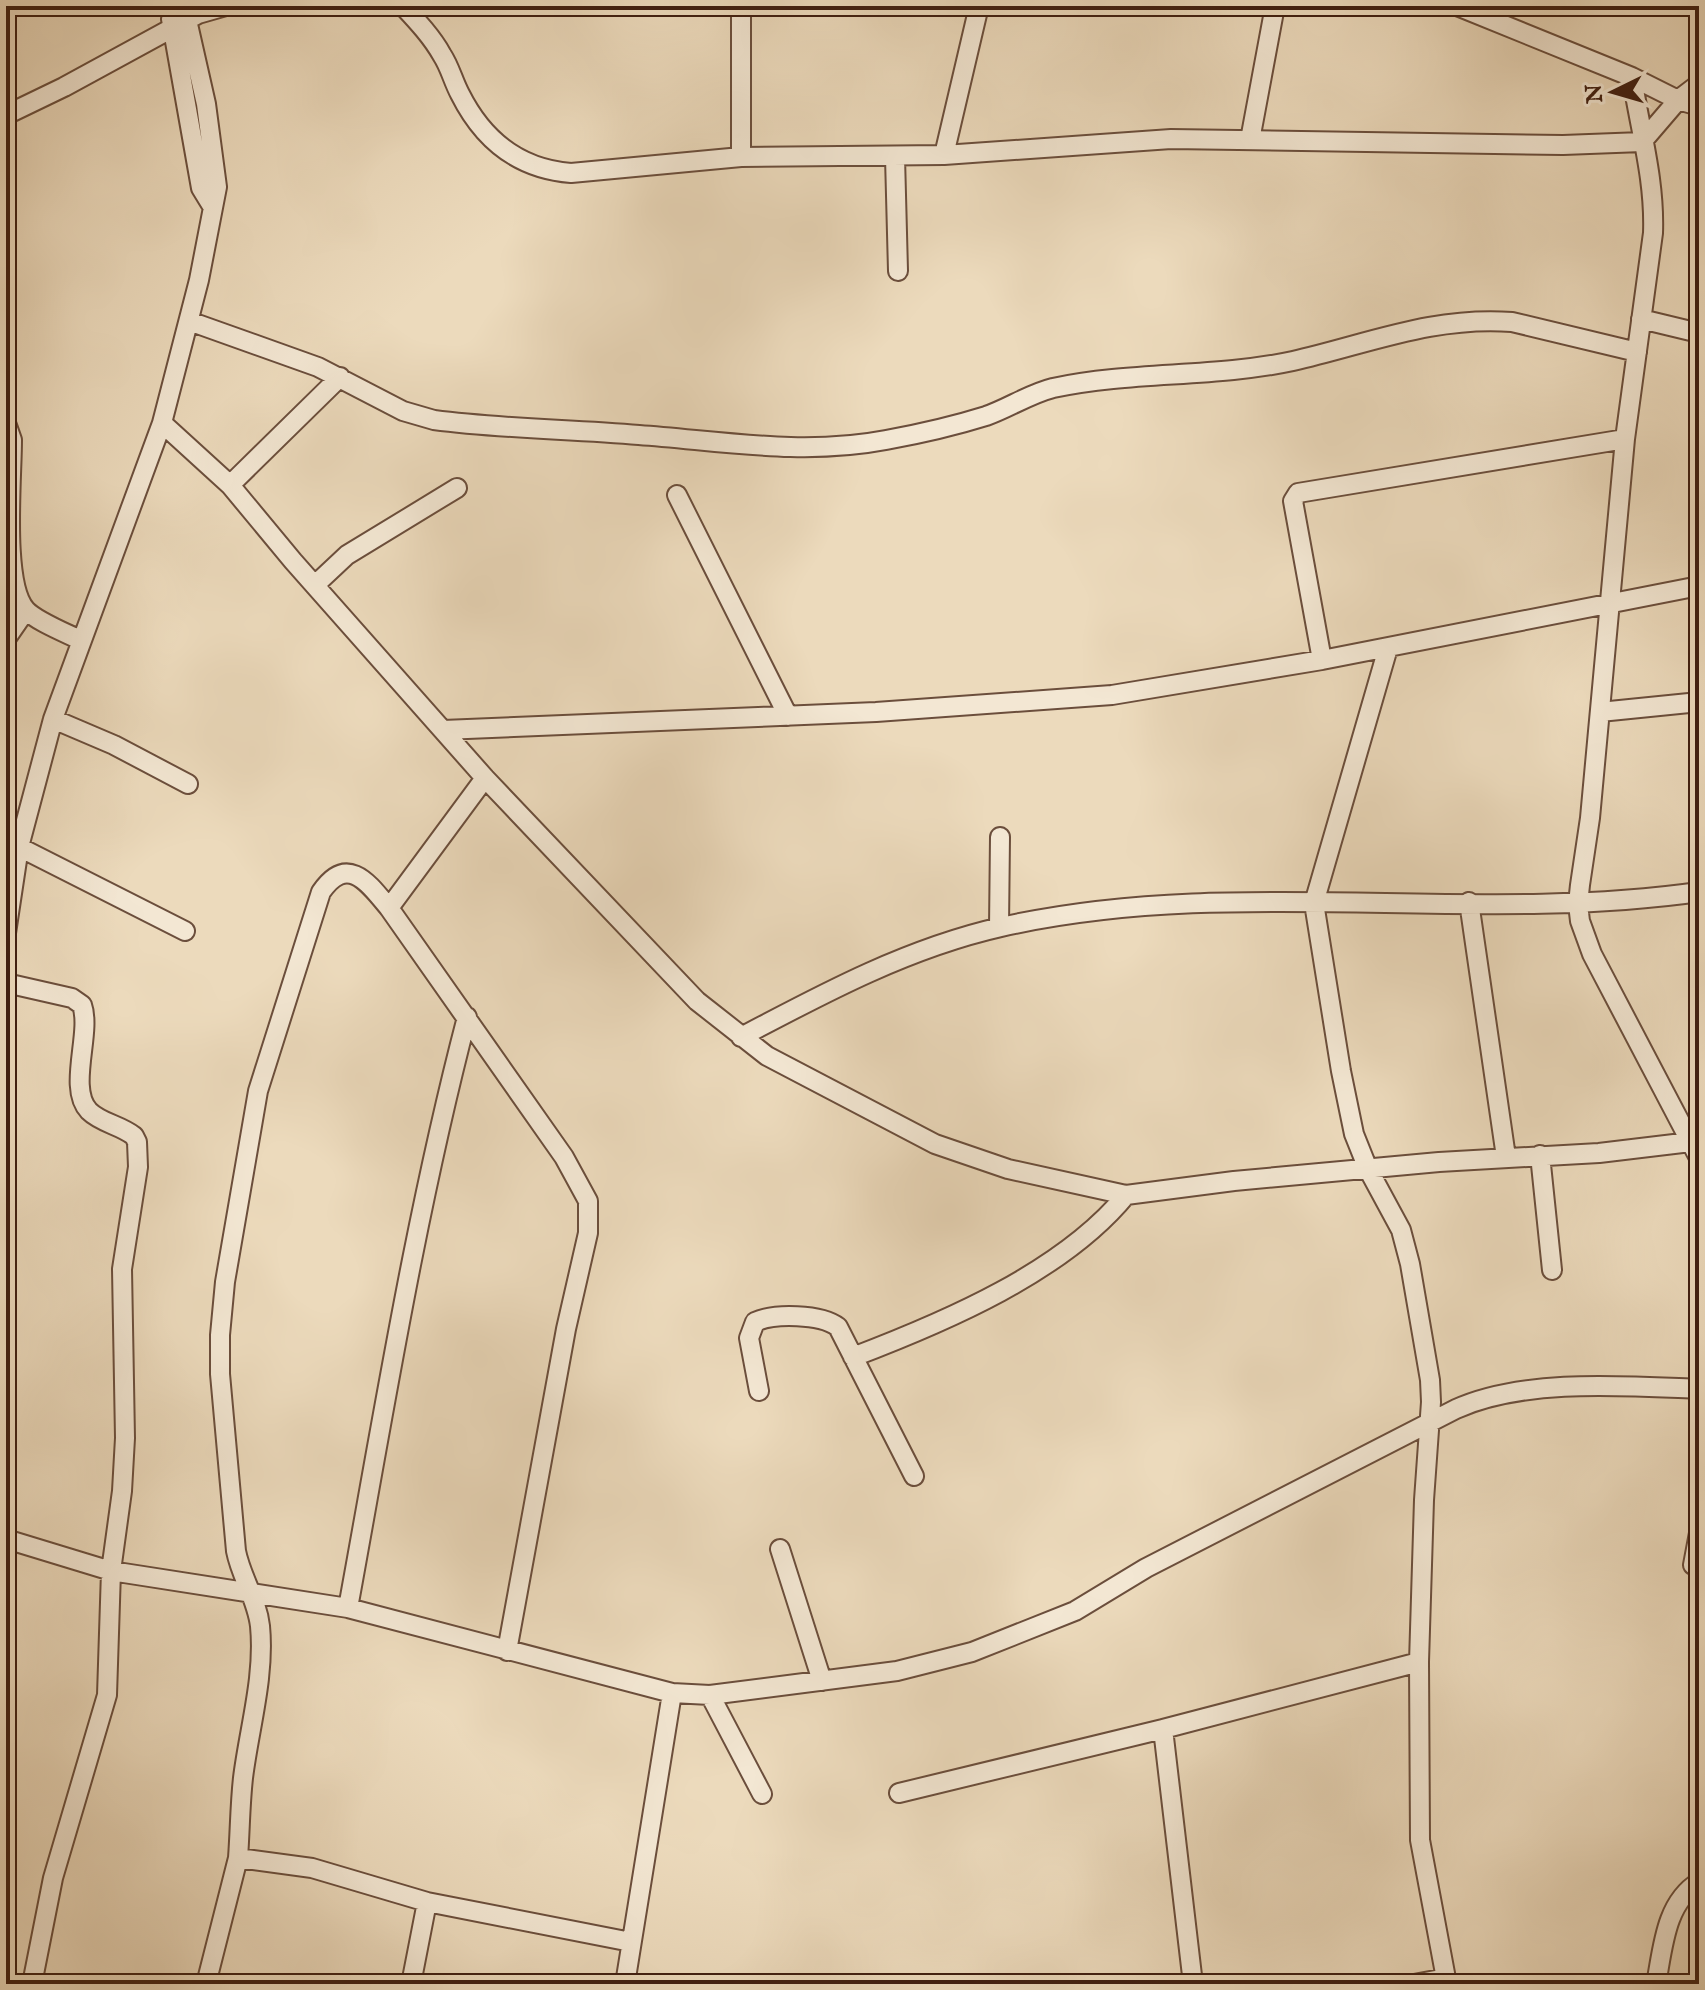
<svg xmlns="http://www.w3.org/2000/svg" width="1705" height="1990" font-family="'IM FELL English',serif">
<style>
.lines{fill:none;stroke-linecap:round;stroke-linejoin:round}
.minor-casing{stroke:#6b4e3c;stroke-width:22}
.minor{stroke:#f3e7d3;stroke-width:18}
</style>
<rect width="100%" height="100%" fill="#ecdabc"/>
<filter id="stains"><feTurbulence type="fractalNoise" baseFrequency=".0025" numOctaves="4"/><feColorMatrix values="0 0 0 0 .2 0 0 0 0 .09 0 0 0 0 .02 0 0 0 .5 -.17"/></filter>
<radialGradient id="worn" r=".72"><stop offset=".6" stop-color="#630" stop-opacity="0"/><stop offset="1" stop-color="#630" stop-opacity=".3"/></radialGradient>
<g class="lines">
<g class="minor-casing">
<path id="minor" d="M 403,6 C 417,21 432,37 442,55 C 450,67 453,81 460,94 C 483,140 519,169 571,173 L 741,157 L 944,155 L 1171,139 L 1563,145 L 1642,142 L 1678,100 L 1699,84
M 1457,6 L 1632,77 L 1678,100 L 1699,106
M 171,19 L 201,188 L 212,206
M 1632,77 C 1640,130 1655,179 1653,233 L 1625,439 L 1590,818 L 1580,885 L 1578,904 L 1580,921 L 1592,954 L 1699,1158
M 6,115 L 64,87 L 198,14 L 226,6
M 1250,140 L 1275,6
M 944,155 L 979,6
M 741,157 L 741,6
M 895,157 L 898,271
M 1641,319 L 1699,333
M 189,321 L 318,367 L 403,411 L 434,420 C 502,429 571,429 639,435 C 722,441 803,456 886,440 C 919,434 954,426 986,416 C 1009,408 1029,394 1053,388 C 1132,371 1214,378 1293,361 C 1368,344 1433,316 1512,322 L 1637,352
M 6,423 L 12,440 C 12,479 2,584 26,610 C 36,621 66,633 80,640
M 162,423 L 230,485 L 293,561 L 485,778 L 697,1001 L 767,1056 L 935,1144 L 1008,1169 L 1126,1195 L 1234,1181 L 1439,1162 L 1599,1153 L 1699,1141
M 230,485 L 340,377
M 677,495 L 788,716
M 315,585 L 347,555 L 457,488
M 6,639 L 26,610
M 1388,648 L 1314,903 L 1341,1071 L 1354,1134 L 1368,1169 L 1401,1230 L 1410,1264 L 1430,1380 L 1431,1402 L 1424,1500 L 1419,1662 L 1420,1840 L 1447,1984
M 1322,660 L 1293,501 L 1298,493 L 1625,439
M 1600,712 L 1699,702
M 53,719 L 114,745 L 188,784
M 443,730 L 876,712 L 1112,695 L 1322,660 L 1699,586
M 19,847 L 185,931
M 1469,902 L 1506,1157
M 389,908 L 485,778
M 999,927 L 1000,837
M 6,933 L 19,847 L 53,719 L 162,423 L 199,280 L 217,187 L 206,104 L 187,20 L 172,6
M 6,983 L 72,998 L 82,1005 C 92,1033 67,1088 89,1111 C 101,1123 120,1125 134,1136 L 137,1142 L 138,1167 L 122,1269 L 125,1438 L 122,1491 L 111,1571 L 107,1695 L 53,1878 L 32,1984
M 741,1037 C 824,993 908,948 1001,927 C 1231,875 1467,925 1699,892
M 1540,1155 L 1552,1270
M 853,1357 C 945,1322 1063,1272 1126,1195
M 759,1391 L 749,1338 L 755,1322 C 774,1313 821,1314 838,1327 L 914,1476
M 6,1539 L 111,1571 L 348,1608 L 672,1693 L 710,1695 L 897,1671 L 972,1652 L 1075,1611 L 1146,1568 L 1456,1409 C 1524,1378 1626,1386 1699,1389
M 780,1549 L 822,1681
M 1693,1565 L 1699,1533
M 348,1608 C 384,1411 416,1212 467,1017
M 710,1695 L 762,1794
M 899,1793 L 1163,1729
M 238,1858 C 240,1831 240,1805 243,1778 C 249,1729 265,1677 260,1626 C 257,1599 241,1577 236,1551 L 220,1374 L 220,1335 L 225,1282 L 258,1091 L 321,892 C 348,853 369,884 389,908 L 564,1157 L 588,1201 L 588,1233 L 566,1329 L 507,1651
M 206,1984 L 238,1858 L 312,1868 L 427,1902 L 631,1942
M 411,1984 L 427,1902
M 625,1984 L 672,1693
M 1193,1984 L 1163,1729 L 1419,1662
M 1414,1984 L 1446,1978
M 1656,1984 C 1663,1948 1665,1903 1699,1882"/>
</g>
<use href="#minor" class="minor"/>
</g>
<rect width="1705" height="1990" fill="none" stroke="#ecdabc" stroke-width="32"/>
<rect x="8" y="8" width="1689" height="1974" fill="none" stroke="#401f11" stroke-width="4"/>
<rect x="16" y="16" width="1673" height="1958" fill="none" stroke="#401f11" stroke-width="2"/>
<g transform="translate(1613 92) rotate(265)" stroke="#f3e7d3" stroke-width="6" paint-order="stroke">
<path d="M0-6L14 30L0 20L-14 30Z" fill="#401f11"/>
<text y="-12" font-size="22" font-weight="bold" text-anchor="middle" fill="#401f11">N</text>
</g>
<rect width="100%" height="100%" filter="url(#stains)"/>
<rect width="100%" height="100%" fill="url(#worn)"/>
</svg>
